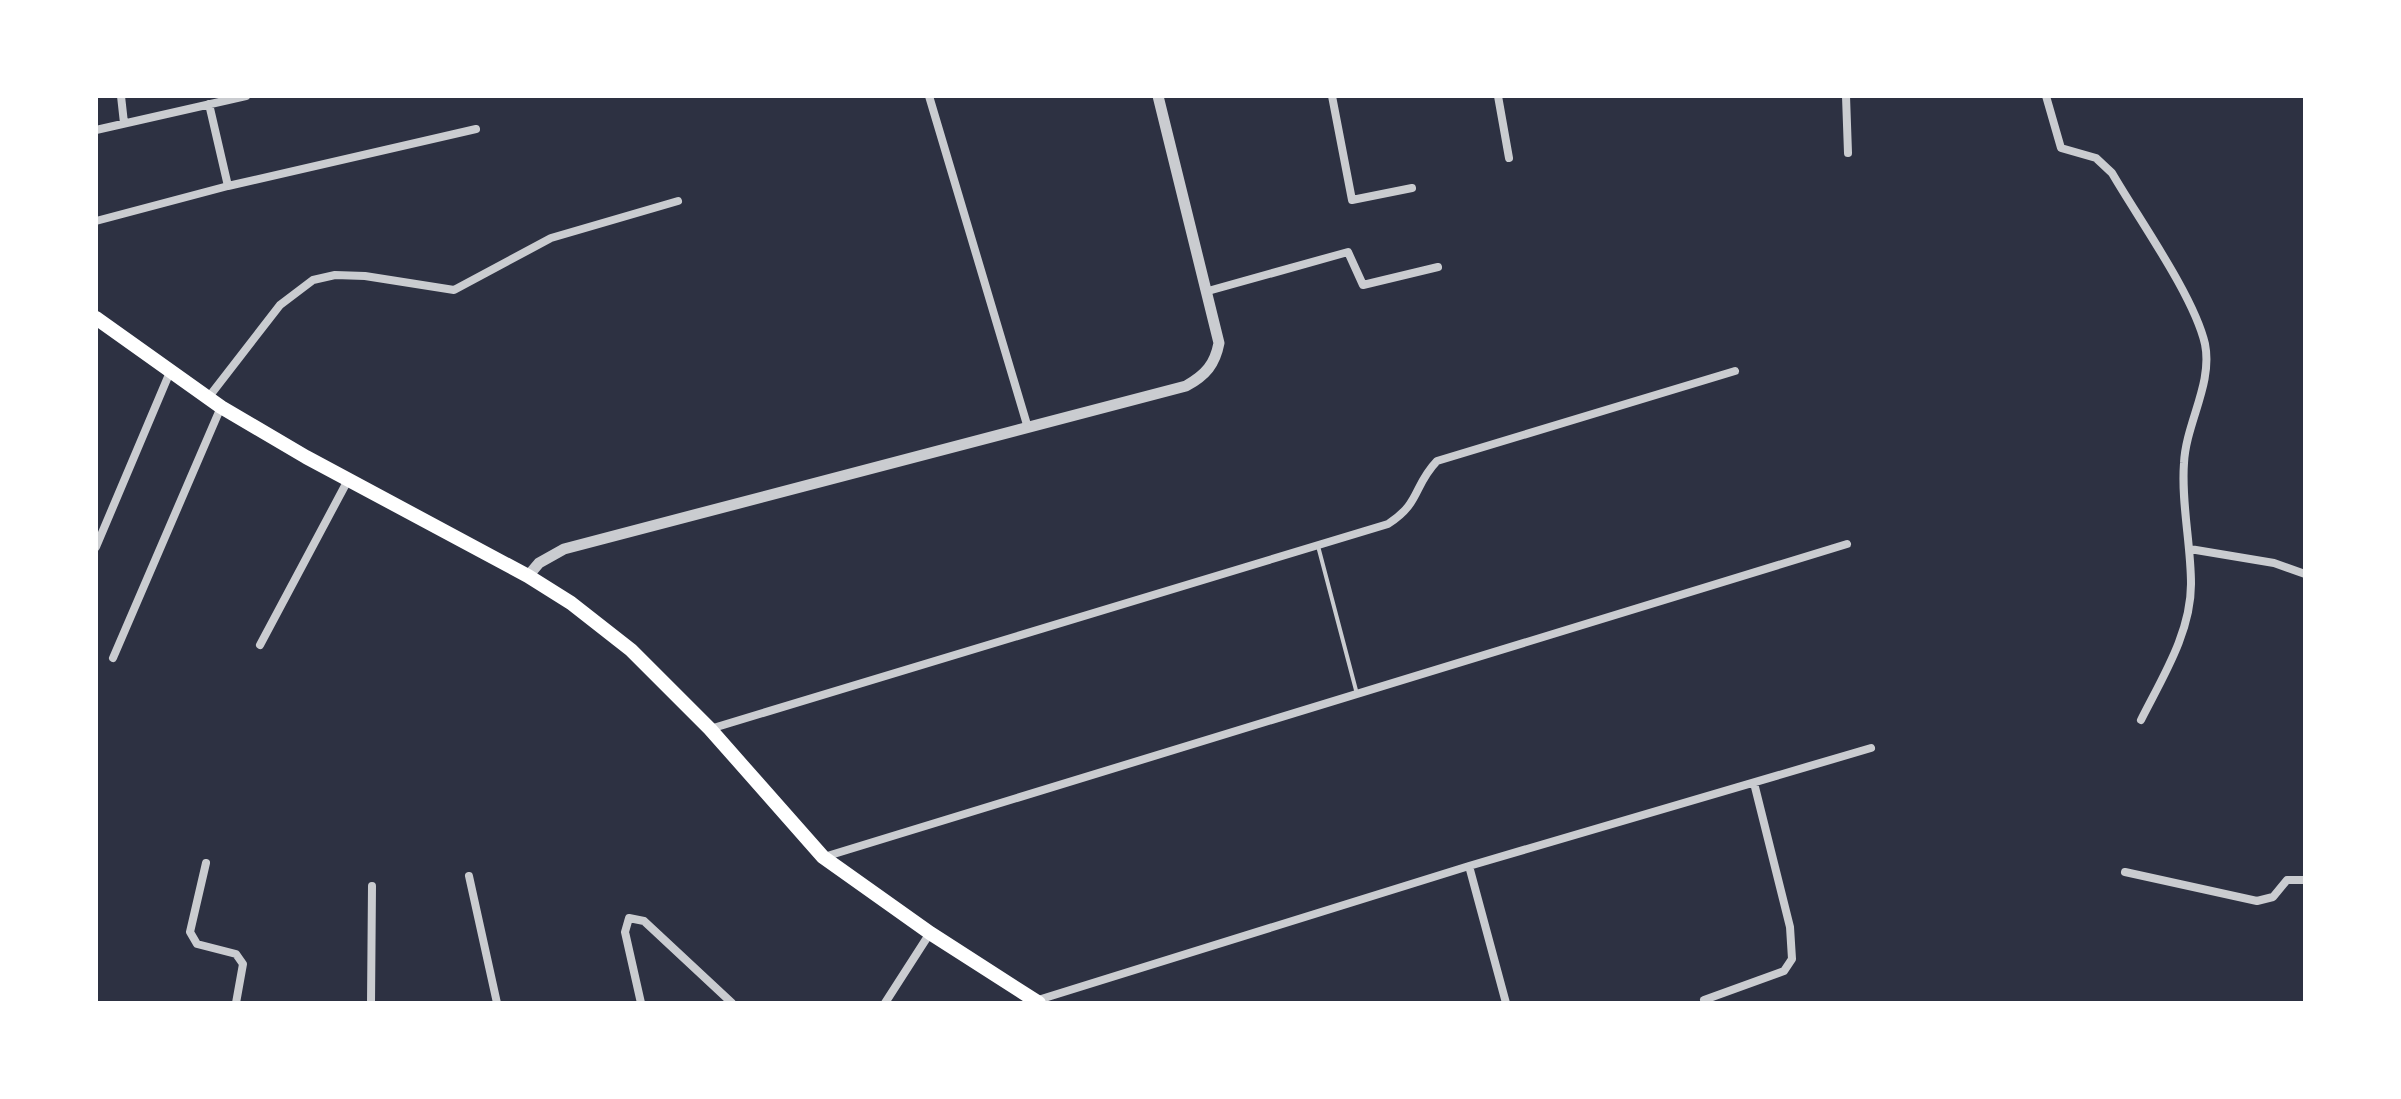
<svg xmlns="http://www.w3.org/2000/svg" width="2401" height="1099" font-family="'Varela Round',sans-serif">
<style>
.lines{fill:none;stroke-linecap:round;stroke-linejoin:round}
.service{stroke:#caccd0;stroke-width:4}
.minor{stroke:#caccd0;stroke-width:8}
.tertiary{stroke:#caccd0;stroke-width:11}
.primary{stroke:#fff;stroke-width:14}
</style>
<rect width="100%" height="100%" fill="#2d3142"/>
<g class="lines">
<path class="service" d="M 1318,546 L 1357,694"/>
<path class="minor" d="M 121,96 L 124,123
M 929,96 L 1028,428
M 1332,96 L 1352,200 L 1412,188
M 1498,96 L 1509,158
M 1846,96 L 1848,153
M 2046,96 L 2061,148 L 2096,158 L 2112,173 C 2138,218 2194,296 2205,344 C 2213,384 2186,423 2184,463 C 2181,503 2191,544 2191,584 C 2191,633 2162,678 2141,720
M 209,104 L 228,186
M 96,130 L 246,96
M 96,221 L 228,186 L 476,129
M 1208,291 L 1348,252 L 1363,285 L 1438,267
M 208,398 L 280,305 L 313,280 L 335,275 L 365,276 L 454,290 L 551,238 L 678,201
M 96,547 L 170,372
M 2190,549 L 2274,563 L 2305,574
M 260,645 L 348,480
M 113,658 L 221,407
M 710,729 L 1388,524 C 1421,503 1413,486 1437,461 L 1735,371
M 824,857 L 1847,544
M 206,863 L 190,932 L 197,944 L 236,954 L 243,964 L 236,1003
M 1469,866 L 1506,1003
M 2125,872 L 2257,901 L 2273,897 L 2287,880 L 2305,880
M 469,876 L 497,1003
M 1038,1000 L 1469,866 L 1871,748
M 1704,1000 L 1784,971 L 1792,959 L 1790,927 L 1754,783
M 371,1003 L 372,886
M 641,1003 L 625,932 L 629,918 L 644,921 L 732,1003
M 885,1003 L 930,933"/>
<path class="tertiary" d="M 528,576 L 539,563 L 564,549 L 1186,386 C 1206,375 1215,364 1219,343 L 1158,96"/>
<path class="primary" d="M 96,318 L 221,407 L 306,457 L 528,576 L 571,603 L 631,650 L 710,729 L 823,857 L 930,933 L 1039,1003"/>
</g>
<rect width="2401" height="1099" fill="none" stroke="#ffffff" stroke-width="196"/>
</svg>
